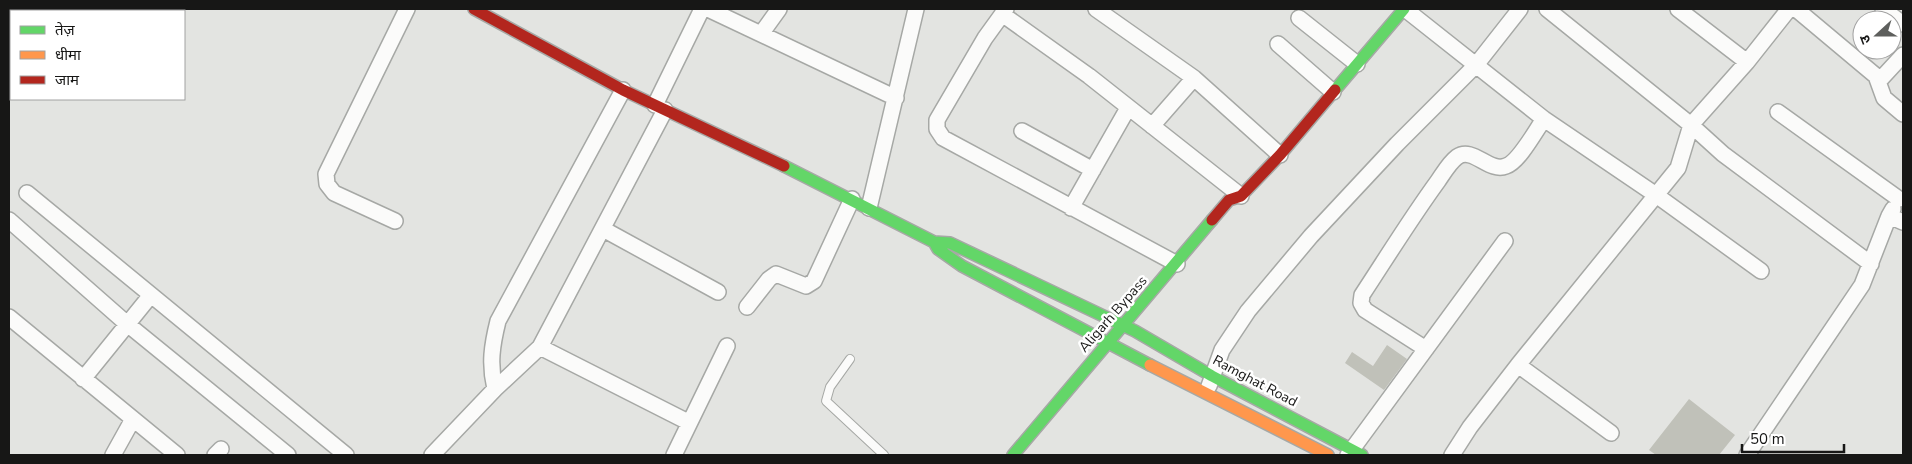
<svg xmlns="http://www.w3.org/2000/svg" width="1912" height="464" font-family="'Nunito Sans','Noto Sans Devanagari',sans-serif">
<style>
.building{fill:#c0c1b9}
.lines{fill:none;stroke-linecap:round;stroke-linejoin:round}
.lane-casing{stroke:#a6a8a5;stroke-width:10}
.street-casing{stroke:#a6a8a5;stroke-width:18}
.fast-casing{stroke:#a6a8a5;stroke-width:14}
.slow-casing{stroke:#a6a8a5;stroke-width:14}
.jam-casing{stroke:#a6a8a5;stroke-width:14}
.lane{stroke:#fbfbfa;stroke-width:8}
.street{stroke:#fbfbfa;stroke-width:15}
.fast{stroke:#63d668;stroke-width:11}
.slow{stroke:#ff974d;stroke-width:11}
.jam{stroke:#b3261e;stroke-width:11}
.labels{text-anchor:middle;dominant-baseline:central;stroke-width:5;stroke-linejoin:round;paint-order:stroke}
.street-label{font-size:14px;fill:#171716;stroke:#fff}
</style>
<rect width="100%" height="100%" fill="#e3e4e1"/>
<path class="building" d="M 1387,345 L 1407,359 L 1384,390 L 1345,363 L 1352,352 L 1373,366 Z
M 1689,399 L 1735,435 L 1719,455 L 1656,455 L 1649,450 Z"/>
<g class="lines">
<g class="lane-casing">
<path id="lane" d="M 850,359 L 830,387 L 826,401 L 884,455"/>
</g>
<g class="street-casing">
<path id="street" d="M 708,9 L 896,98
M 1006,9 L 985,38 L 937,120 L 937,129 L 943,138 L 1177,264
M 1096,9 L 1194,78
M 1405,9 L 1544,119 L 1656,195 L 1761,271
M 1547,9 L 1691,125 L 1723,154 L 1871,264
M 1678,9 L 1747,62
M 1796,9 L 1876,76 L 1884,98 L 1903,114
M 1883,9 L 1903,24
M 48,11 L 50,9
M 105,11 L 106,9
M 1002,14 L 1089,76 L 1241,196
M 1299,18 L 1357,64
M 761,34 L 779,9
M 1278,44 L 1333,92
M 9,63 L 11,60
M 1879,81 L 1903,55
M 655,105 L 702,9
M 665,110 L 540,347 L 688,422
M 1778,112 L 1899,199
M 1152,126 L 1194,78 L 1280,155
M 1022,131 L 1093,170
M 27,193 L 346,455
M 869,208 L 916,9
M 1071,208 L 1128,108
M 1893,209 L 1889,216 L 1903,222
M 9,220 L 126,323 L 288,455
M 395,221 L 334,193 L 327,184 L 326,174 L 407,9
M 603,229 L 718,292
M 747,307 L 769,279 L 776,274 L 806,286 L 814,281 L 852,199
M 9,317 L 177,455
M 1426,349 L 1365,310 L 1361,303 L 1362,295 C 1387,257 1411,218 1438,181 C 1443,174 1449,163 1457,157 C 1473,146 1489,173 1506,166 C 1519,162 1536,130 1544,119
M 1518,365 L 1611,433
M 83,379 L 151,295
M 1209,386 L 1222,350 L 1248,311 L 1311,236 L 1397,144 L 1476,65 L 1520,9
M 495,389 C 489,364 492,345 498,321 L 623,90
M 113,455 L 133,419
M 215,455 L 221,449
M 432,455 L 495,389 L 540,347
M 674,455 L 727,346
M 1348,455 L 1505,241
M 1452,455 L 1470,427 L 1518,365 L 1678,168 L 1691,125 L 1747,62 L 1789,9
M 1747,455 L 1862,285 L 1889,216"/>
</g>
<g class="fast-casing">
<path id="fast" d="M 1335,90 L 1404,9
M 784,166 L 934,242 L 938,249 L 962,266 L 1150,365
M 934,242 L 950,243 L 1135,331 L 1212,376 L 1362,455
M 1013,455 L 1212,220"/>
</g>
<g class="slow-casing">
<path id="slow" d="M 1150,365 L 1328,455"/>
</g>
<g class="jam-casing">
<path id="jam" d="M 474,9 L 623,90 L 784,166
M 1212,220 L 1229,200 L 1241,196 L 1280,155 L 1335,90"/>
</g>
<use href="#lane" class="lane"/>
<use href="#street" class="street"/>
<use href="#fast" class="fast"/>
<use href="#slow" class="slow"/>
<use href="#jam" class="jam"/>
</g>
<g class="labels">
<g class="street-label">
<text transform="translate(1113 314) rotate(-49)">Aligarh Bypass</text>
<text transform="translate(1255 381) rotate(28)">Ramghat Road</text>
</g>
</g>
<rect width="1912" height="464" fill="none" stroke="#171716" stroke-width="20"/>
<rect x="10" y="10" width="175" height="90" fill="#ffffff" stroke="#a2a2a2"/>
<rect x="20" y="26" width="25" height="8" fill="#63d668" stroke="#a2a2a2"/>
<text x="55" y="35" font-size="15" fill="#171716">तेज़</text>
<rect x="20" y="51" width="25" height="8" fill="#ff974d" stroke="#a2a2a2"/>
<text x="55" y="60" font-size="15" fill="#171716">धीमा</text>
<rect x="20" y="76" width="25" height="8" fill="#b3261e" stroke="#a2a2a2"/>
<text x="55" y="85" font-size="15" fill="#171716">जाम</text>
<g transform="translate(1877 35) rotate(249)"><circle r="24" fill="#ffffff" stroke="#a2a2a2"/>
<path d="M0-4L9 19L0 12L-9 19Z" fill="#5e5f5d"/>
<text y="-8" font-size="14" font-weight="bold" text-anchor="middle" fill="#171716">उ</text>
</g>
<path d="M1742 444v8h102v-8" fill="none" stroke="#171716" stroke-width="2.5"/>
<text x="1750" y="444" font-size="15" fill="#171716" stroke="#ffffff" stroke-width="4" paint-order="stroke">50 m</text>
</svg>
